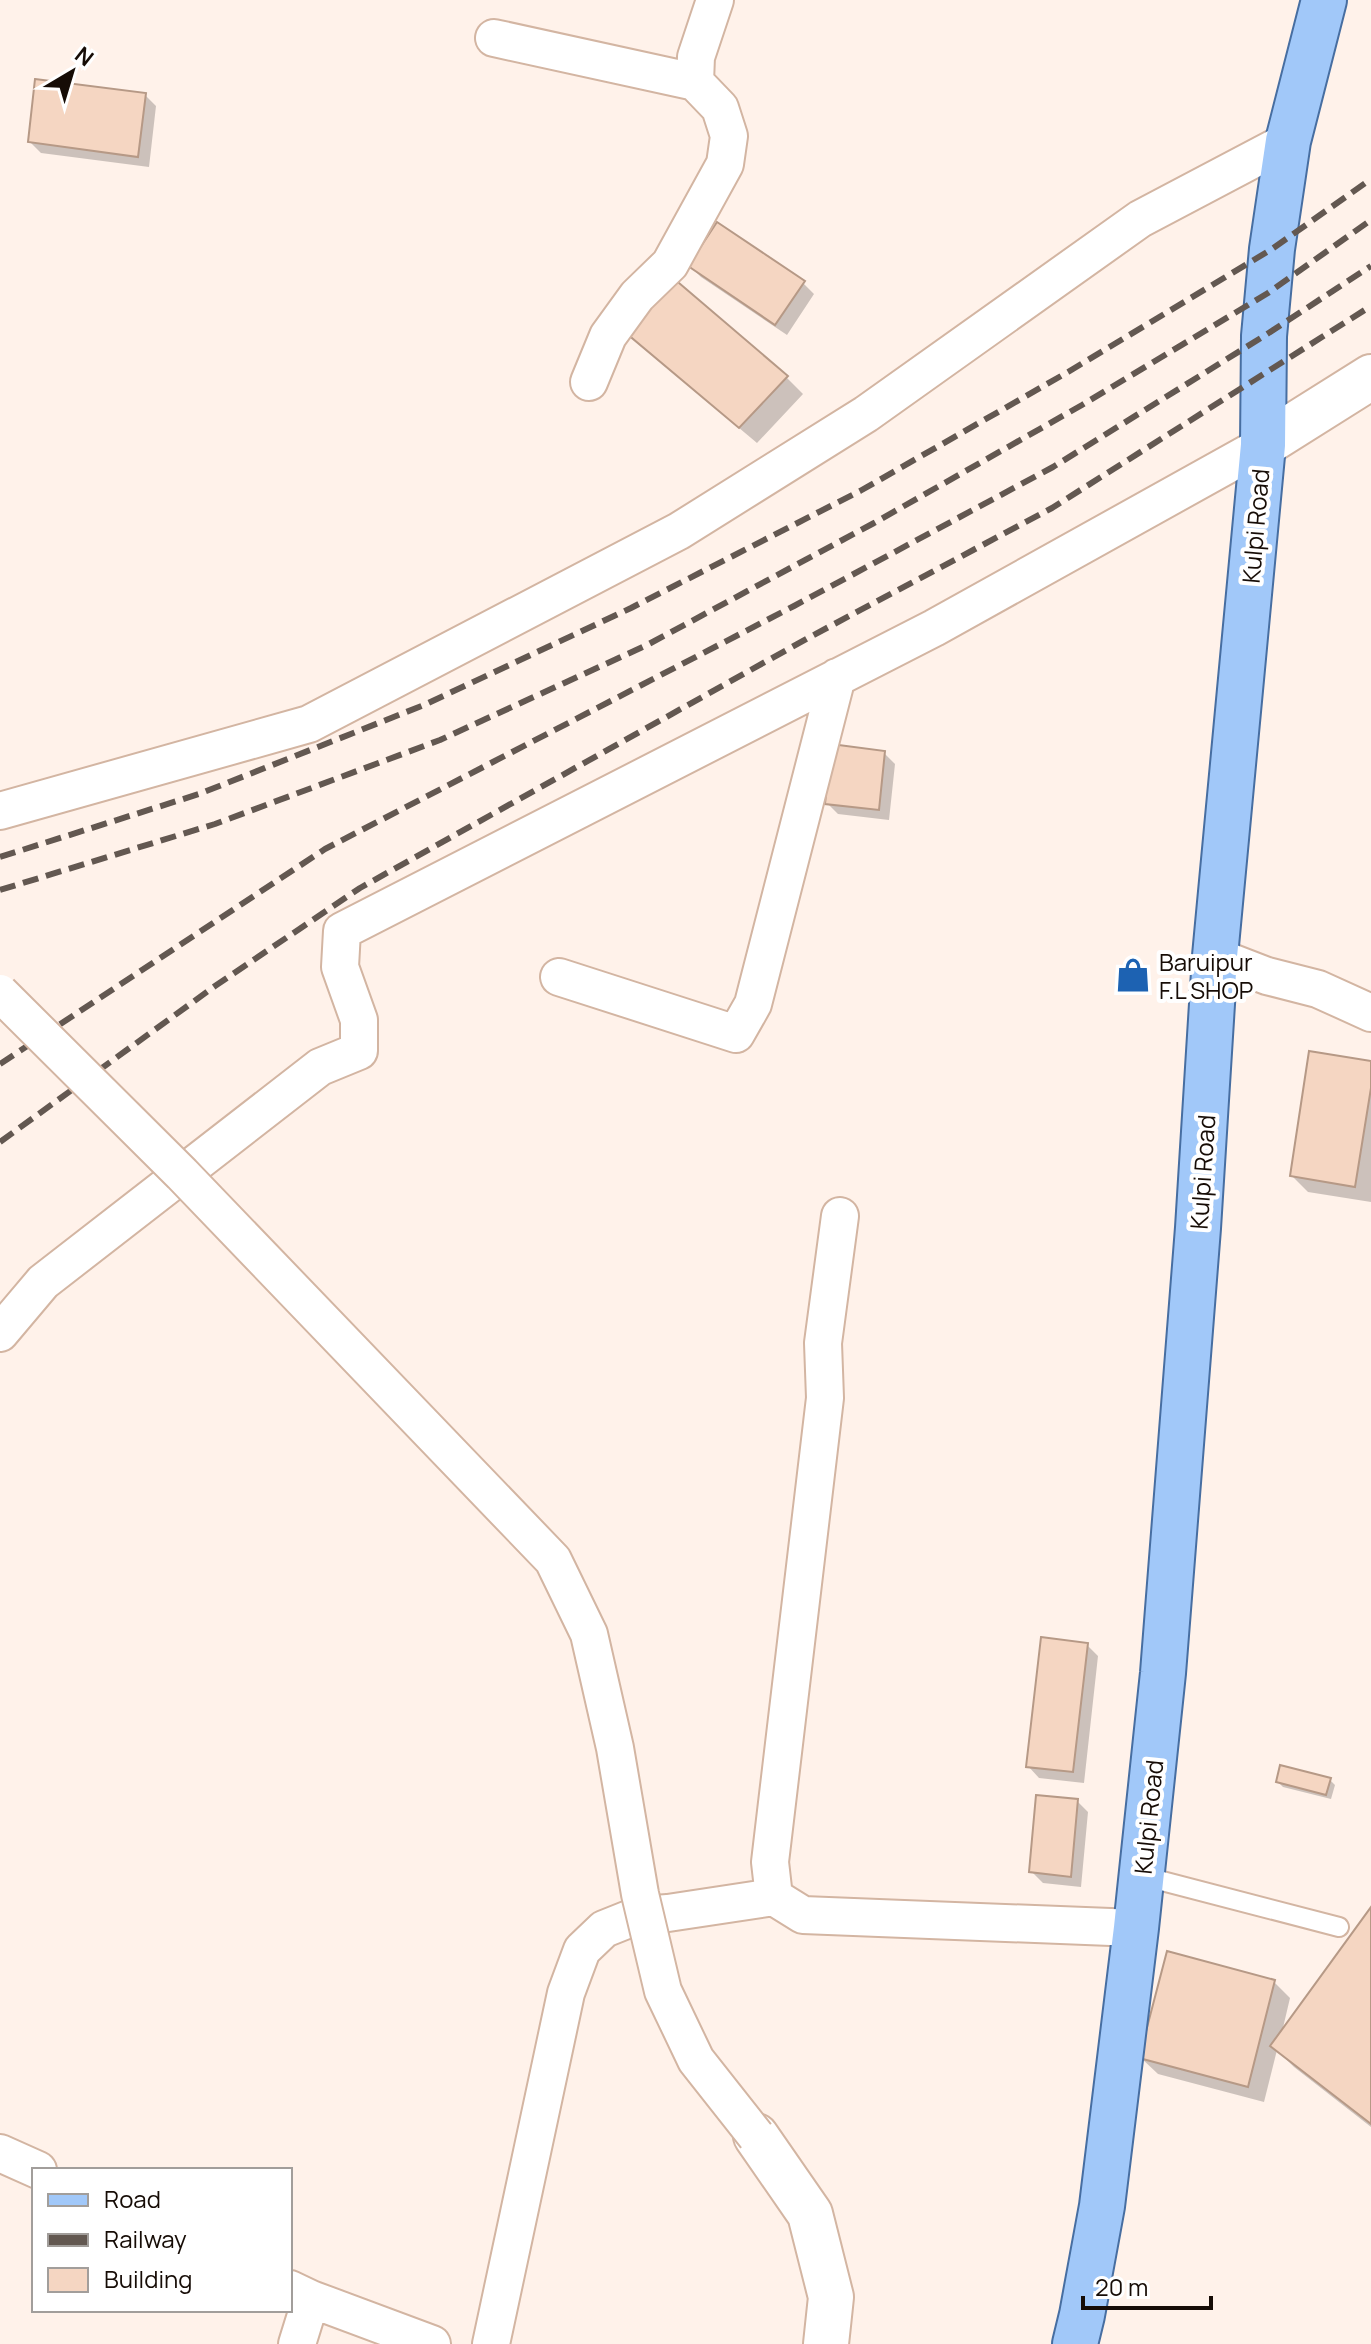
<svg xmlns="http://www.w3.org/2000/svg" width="1371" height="2344" font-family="Manrope,sans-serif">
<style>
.shadow{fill:#0003}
.building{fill:#f5d6c2;stroke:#b69986;stroke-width:2}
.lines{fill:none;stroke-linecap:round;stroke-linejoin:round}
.lane-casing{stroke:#d3b5a2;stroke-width:22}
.street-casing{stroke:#d3b5a2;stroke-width:40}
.secondary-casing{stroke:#d3b5a2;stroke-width:48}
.primary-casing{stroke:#476ea1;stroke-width:48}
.lane{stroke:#fff;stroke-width:18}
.street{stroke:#fff;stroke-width:36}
.secondary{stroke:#fff;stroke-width:44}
.primary{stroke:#a1c8f9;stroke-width:44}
.rail{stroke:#635851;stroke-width:6;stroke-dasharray:16 8;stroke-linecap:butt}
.street-bridge-casing{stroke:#d3b5a2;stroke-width:40;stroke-linecap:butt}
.street-bridge{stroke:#fff;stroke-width:36}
.labels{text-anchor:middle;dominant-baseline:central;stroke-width:8;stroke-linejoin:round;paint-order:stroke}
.street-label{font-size:24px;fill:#160c06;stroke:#fff}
.poi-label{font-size:24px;fill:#160c06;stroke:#fff;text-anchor:start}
</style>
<rect width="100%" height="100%" fill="#fff2ea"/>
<path class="shadow" d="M 145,95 L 156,106 L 149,167 L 41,153 L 30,142 Z
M 690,266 L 803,283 L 814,294 L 787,335 L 701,277 Z
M 645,349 L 786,377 L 803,394 L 757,443 Z
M 884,753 L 895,764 L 889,820 L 838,814 L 827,803 Z
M 1371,1063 L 1371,1202 L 1308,1192 L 1292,1176 Z
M 1087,1645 L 1098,1656 L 1084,1783 L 1039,1778 L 1028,1766 Z
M 1330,1780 L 1335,1785 L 1331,1799 L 1283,1787 L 1278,1782 Z
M 1077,1801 L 1088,1812 L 1081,1887 L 1043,1883 L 1032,1872 Z
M 1371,1911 L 1371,2127 L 1294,2067 L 1277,2050 L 1264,2102 L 1158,2074 L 1141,2058 L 1274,1982 L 1290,1998 L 1282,2032 Z"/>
<path class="building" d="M 35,79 L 146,93 L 138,157 L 28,142 Z
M 717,222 L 805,281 L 775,325 L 688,266 Z
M 672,277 L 788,376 L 739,428 L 626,333 Z
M 831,744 L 885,751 L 879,810 L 825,804 Z
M 1309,1051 L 1371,1061 L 1371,1088 L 1355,1187 L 1290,1176 Z
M 1041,1637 L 1088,1643 L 1073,1772 L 1026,1767 Z
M 1280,1765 L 1331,1778 L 1326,1795 L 1276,1782 Z
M 1036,1795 L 1078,1799 L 1071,1877 L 1029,1872 Z
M 1371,1907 L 1371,2124 L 1270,2046 Z
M 1167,1951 L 1275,1980 L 1248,2087 L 1139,2058 Z"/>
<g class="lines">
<g class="lane-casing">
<path id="lane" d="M 1139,1875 L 1339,1927"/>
</g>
<g class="street-casing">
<path id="street" d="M 494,38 L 695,82 L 720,108 L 729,136 L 725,164 L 670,264 L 637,296 L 608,336 L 589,382
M 695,82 L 696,57 L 715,0
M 0,811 L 309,724 L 679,531 L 866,414 L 1140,219 L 1288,141
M 1215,956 L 1267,976 L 1318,989 L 1371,1013
M 559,977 L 736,1034 L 753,1004 L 837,677
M 840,1216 L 823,1343 L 825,1398 L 770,1862 L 774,1897 L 803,1915 L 1136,1928
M 0,1333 L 43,1282 L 320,1067 L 359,1051 L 359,1020 L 340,967 L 342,931 L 934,628 L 1263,445
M 0,2153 L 38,2170
M 290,2289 L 311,2299 L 432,2344
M 297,2344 L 311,2299
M 491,2344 L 566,1993 L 582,1950 L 604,1929 L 639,1915 L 668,1913 L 774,1897"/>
</g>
<g class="secondary-casing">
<path id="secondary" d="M 1263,445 L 1371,377
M 756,2136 L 810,2214 L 831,2297 L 826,2344"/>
</g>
<g class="primary-casing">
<path id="primary" d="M 1075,2344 L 1082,2315 L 1102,2206 L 1136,1928 L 1163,1673 L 1198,1228 L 1215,956 L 1263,445 L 1264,336 L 1272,249 L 1288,141 L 1324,0"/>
</g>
<use href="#lane" class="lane"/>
<use href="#street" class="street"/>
<use href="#secondary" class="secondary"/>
<use href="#primary" class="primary"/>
<path class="rail" d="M 0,857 L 199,794 L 424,705 L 631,608 L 860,491 L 1068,372 L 1272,249 L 1371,179
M 0,890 L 215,824 L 440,740 L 647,645 L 874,523 L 1082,405 L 1268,293 L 1371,220
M 0,1064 L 325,849 L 794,606 L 1053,467 L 1264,336 L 1371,266
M 0,1142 L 215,986 L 360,888 L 808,638 L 1052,508 L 1371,306"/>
<g class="street-bridge-casing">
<path id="street-bridge" d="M 0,993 L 182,1174 L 553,1560 L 589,1634 L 615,1748 L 640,1894 L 663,1991 L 696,2060 L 756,2136"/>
</g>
<use href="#street-bridge" class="street-bridge"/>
</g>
<defs>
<g id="shop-bare" transform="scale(2.76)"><path d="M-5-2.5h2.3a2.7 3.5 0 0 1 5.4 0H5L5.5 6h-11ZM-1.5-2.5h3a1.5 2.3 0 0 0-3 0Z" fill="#1d62b2" stroke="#fff" stroke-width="2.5" paint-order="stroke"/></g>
</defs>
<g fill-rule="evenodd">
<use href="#shop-bare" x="1133" y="975"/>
</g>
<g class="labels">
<g class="street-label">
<text transform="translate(1255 526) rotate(-85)">Kulpi Road</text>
<text transform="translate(1202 1172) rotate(-86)">Kulpi Road</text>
<text transform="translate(1148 1817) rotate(-84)">Kulpi Road</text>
</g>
<g class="poi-label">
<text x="1159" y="961">Baruipur<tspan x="1159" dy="28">F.L SHOP</tspan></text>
</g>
</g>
<rect x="32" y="2168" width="260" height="144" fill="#ffffff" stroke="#a29e9b" stroke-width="2"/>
<rect x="48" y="2194" width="40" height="12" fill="#a1c8f9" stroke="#a29e9b" stroke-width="2"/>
<text x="104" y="2208" font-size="24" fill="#160c06">Road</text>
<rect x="48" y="2234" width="40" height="12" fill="#635851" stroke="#a29e9b" stroke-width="2"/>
<text x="104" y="2248" font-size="24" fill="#160c06">Railway</text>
<rect x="48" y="2268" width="40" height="24" fill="#f5d6c2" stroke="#a29e9b" stroke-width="2"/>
<text x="104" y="2288" font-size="24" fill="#160c06">Building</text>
<g transform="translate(72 72) rotate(38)" stroke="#ffffff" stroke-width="6" paint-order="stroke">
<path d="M0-6L14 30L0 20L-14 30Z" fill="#160c06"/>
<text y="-12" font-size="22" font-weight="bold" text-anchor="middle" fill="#160c06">N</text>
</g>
<path d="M1083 2296v12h128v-12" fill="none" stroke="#160c06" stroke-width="4"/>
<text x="1095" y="2296" font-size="24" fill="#160c06" stroke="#ffffff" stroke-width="6" paint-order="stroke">20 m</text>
</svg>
